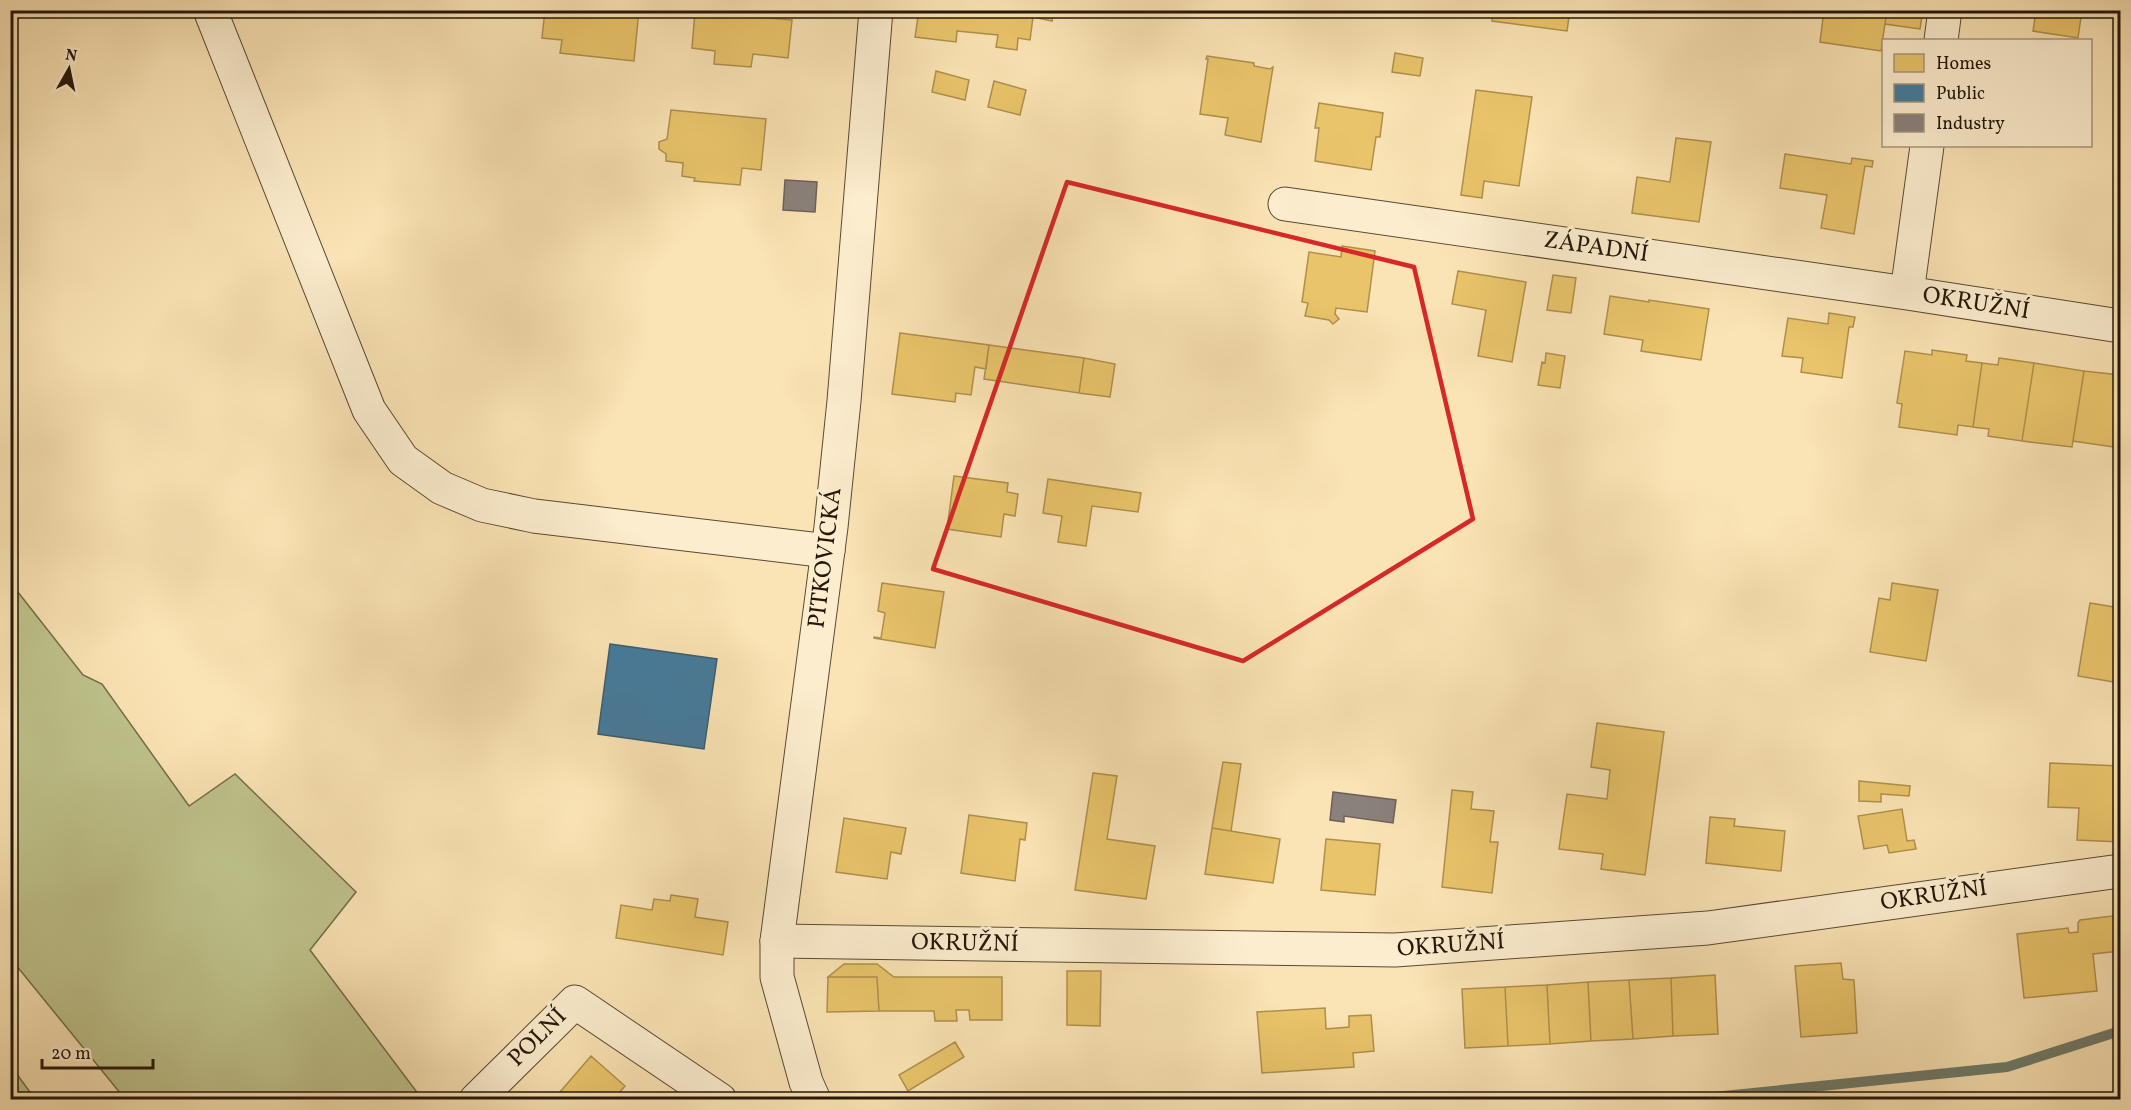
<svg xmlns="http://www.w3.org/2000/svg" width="2131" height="1110" font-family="Vollkorn,serif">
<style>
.green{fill:#bfc38c;stroke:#726c4a;stroke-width:1.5}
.homes{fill:#e9c46a;stroke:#ae904d;stroke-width:1.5}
.public{fill:#457b9d;stroke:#3b5d71;stroke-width:1.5}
.industry{fill:#8a817c;stroke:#6c615a;stroke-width:1.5}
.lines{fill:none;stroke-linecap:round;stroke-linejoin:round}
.stream{stroke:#6e7b6a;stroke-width:10}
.minor-casing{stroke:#5a4934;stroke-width:35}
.tertiary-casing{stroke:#5a4934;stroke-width:35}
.minor{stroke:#fcedce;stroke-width:33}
.tertiary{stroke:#fcedce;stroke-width:33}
.marked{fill:none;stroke:#d62828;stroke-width:4.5;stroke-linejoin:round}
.labels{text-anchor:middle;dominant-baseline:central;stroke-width:6;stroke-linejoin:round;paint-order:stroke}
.street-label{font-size:24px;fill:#251609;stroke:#fcedce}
</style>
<rect width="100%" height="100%" fill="#fae3b4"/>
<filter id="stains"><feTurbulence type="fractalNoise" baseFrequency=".00333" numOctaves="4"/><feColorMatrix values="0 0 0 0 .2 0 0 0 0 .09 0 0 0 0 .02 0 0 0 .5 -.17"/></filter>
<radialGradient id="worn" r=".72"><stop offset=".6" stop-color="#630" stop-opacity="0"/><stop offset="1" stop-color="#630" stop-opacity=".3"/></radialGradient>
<path class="green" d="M 10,582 L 83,675 L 102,684 L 189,806 L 235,774 L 356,892 L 310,950 L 422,1099 L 125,1099 L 11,959 Z
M 11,1066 L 35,1099 L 11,1099 Z"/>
<path class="homes" d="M 545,10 L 639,10 L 634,61 L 560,53 L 562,40 L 542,38 Z
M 719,10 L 757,11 L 756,17 L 792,20 L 788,58 L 753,54 L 751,67 L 714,64 L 715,51 L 692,48 L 695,11 L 719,14 Z
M 919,10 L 1054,10 L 1052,21 L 1033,17 L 1030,40 L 1018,38 L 1017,50 L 996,47 L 998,35 L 957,31 L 956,42 L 915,37 Z
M 1493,10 L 1570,10 L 1567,31 L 1492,21 Z
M 1824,10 L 1887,10 L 1881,51 L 1820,42 Z
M 1887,10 L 1923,10 L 1920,29 L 1885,24 Z
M 2008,10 L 2082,10 L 2078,38 L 2033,31 L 2035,18 L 2008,13 Z
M 1395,53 L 1423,58 L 1420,76 L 1392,72 Z
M 1207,56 L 1254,63 L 1254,66 L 1270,69 L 1273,67 L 1261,142 L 1225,135 L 1228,118 L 1200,114 L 1208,59 L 1206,59 Z
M 936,71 L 969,80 L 965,100 L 932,92 Z
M 994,81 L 1026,90 L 1020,115 L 988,107 Z
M 1476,90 L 1532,97 L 1519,186 L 1484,181 L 1482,198 L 1461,195 Z
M 1319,103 L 1383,113 L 1380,137 L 1376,137 L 1371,170 L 1315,161 L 1319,128 L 1315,128 Z
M 671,110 L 766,119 L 761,170 L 742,168 L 740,185 L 694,181 L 695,178 L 682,176 L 683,163 L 666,161 L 666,154 L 659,149 L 659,142 L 667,139 Z
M 1676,138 L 1711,142 L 1699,222 L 1632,213 L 1637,177 L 1670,182 Z
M 1785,154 L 1851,164 L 1852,158 L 1873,161 L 1872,167 L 1865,166 L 1854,234 L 1821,228 L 1827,195 L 1780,188 Z
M 1342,246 L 1375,251 L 1367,312 L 1336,308 L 1335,314 L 1339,319 L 1333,324 L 1329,320 L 1305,316 L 1308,303 L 1302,302 L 1309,252 L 1341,257 Z
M 1458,271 L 1526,282 L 1512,362 L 1478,356 L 1486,310 L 1452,304 Z
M 1553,275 L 1576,278 L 1571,313 L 1547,310 Z
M 1610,296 L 1649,302 L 1649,300 L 1709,309 L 1701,360 L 1641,351 L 1643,340 L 1604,334 Z
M 1829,313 L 1855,317 L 1853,327 L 1849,327 L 1842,378 L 1801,372 L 1803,358 L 1782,356 L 1788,318 L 1828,324 Z
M 900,333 L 989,345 L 986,369 L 975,367 L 971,395 L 956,393 L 955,402 L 892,394 Z
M 989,345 L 1084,358 L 1079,393 L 984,379 Z
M 1932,350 L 1967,355 L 1966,361 L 1982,363 L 1973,427 L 1958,425 L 1957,435 L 1899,427 L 1902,404 L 1897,403 L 1905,351 L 1932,355 Z
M 1546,353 L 1565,356 L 1560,388 L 1538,385 L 1542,362 L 1545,363 Z
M 1084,358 L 1115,364 L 1110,397 L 1079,393 Z
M 1999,358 L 2034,363 L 2022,441 L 1988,436 L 1989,429 L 1973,427 L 1982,363 L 1998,365 Z
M 2034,363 L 2084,371 L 2072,447 L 2022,441 Z
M 2084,371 L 2120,375 L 2120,448 L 2073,441 Z
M 954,476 L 1008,483 L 1007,492 L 1018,494 L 1015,516 L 1004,514 L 1001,537 L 947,529 Z
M 1048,479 L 1141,493 L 1138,512 L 1092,506 L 1086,546 L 1058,542 L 1062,516 L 1043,513 Z
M 882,583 L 944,592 L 935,648 L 874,638 L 874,637 L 881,638 L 885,613 L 878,611 Z
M 1892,583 L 1938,590 L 1926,661 L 1870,652 L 1879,598 L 1890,600 Z
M 2090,603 L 2120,608 L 2120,683 L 2078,676 Z
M 1597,723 L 1664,732 L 1645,875 L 1601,869 L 1603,854 L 1559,849 L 1567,794 L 1607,799 L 1610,770 L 1591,767 Z
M 1223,762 L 1241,764 L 1231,831 L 1212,828 Z
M 2050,763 L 2120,766 L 2120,842 L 2077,840 L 2079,808 L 2048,807 Z
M 1093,773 L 1117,776 L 1107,839 L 1155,846 L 1146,899 L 1075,890 Z
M 1859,781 L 1910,786 L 1909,796 L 1881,794 L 1881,802 L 1859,801 Z
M 1452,790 L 1473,792 L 1471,809 L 1494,811 L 1490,842 L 1498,842 L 1492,893 L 1442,887 Z
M 1902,809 L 1907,841 L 1914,840 L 1916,849 L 1889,853 L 1887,845 L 1864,849 L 1858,816 Z
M 969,815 L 1027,823 L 1025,840 L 1020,839 L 1015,881 L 961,873 Z
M 1710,817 L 1735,819 L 1734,826 L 1785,831 L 1781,871 L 1706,863 Z
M 844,818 L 906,828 L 901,854 L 891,852 L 887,879 L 836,872 Z
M 1212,828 L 1280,839 L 1273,883 L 1205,874 Z
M 1326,839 L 1380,844 L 1375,895 L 1321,890 Z
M 671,895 L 698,899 L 695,917 L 728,922 L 723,955 L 616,938 L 621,905 L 652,910 L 654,899 L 670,901 Z
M 2120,915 L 2120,951 L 2093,954 L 2097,991 L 2024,998 L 2017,934 L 2068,928 L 2069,933 L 2078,932 L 2078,923 L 2080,920 Z
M 1841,963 L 1843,979 L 1854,980 L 1857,1033 L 1801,1037 L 1795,966 Z
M 844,964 L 877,964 L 894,977 L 1002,977 L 1002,1020 L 970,1020 L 969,1010 L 956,1010 L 957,1021 L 935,1021 L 934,1011 L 879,1011 L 877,977 L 828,977 Z
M 1067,971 L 1101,971 L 1100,1026 L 1067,1025 Z
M 1715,975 L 1718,1034 L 1673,1036 L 1671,978 Z
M 828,977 L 877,977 L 879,1011 L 827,1012 Z
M 1671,978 L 1673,1036 L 1633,1039 L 1629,980 Z
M 1629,980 L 1633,1039 L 1591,1041 L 1588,982 Z
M 1588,982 L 1591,1041 L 1550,1044 L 1547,985 Z
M 1547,985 L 1550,1044 L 1508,1046 L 1505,987 Z
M 1505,987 L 1508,1046 L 1465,1048 L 1462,989 Z
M 1325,1008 L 1326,1029 L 1349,1027 L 1349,1016 L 1371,1015 L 1374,1051 L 1353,1053 L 1354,1067 L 1262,1073 L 1257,1012 Z
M 955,1042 L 964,1057 L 908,1091 L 899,1075 Z
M 591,1056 L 625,1086 L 613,1100 L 553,1100 Z"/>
<path class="public" d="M 610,644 L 717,659 L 704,749 L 598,734 Z"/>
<path class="industry" d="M 785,180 L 817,182 L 815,212 L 783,210 Z
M 1333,792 L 1396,800 L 1393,823 L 1344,816 L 1344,822 L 1330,820 Z"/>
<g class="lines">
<path class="stream" d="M 1684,1100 L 2007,1067 L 2120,1031"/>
<g class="minor-casing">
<path id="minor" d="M 210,10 L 369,410 L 403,460 L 442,488 L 482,505 L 534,516 L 828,551
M 1941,40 L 1945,10
M 1285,204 L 1907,293 L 2120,326
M 1907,293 L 1927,146
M 777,941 L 1395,950 L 1708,928 L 2120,871
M 476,1100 L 575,1002 L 720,1100"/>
</g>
<g class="tertiary-casing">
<path id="tertiary" d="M 814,1100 L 806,1082 L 777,977 L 777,941 L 831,527 L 844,401 L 876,10"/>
</g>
<use href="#minor" class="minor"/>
<use href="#tertiary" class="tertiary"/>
</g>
<path class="marked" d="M 1067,182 L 1414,267 L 1473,519 L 1243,661 L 933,569 Z"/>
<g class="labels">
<g class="street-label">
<text transform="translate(1596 248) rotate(8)">ZÁPADNÍ</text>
<text transform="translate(1976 304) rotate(9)">OKRUŽNÍ</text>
<text transform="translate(826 558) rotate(-83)">PITKOVICKÁ</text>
<text transform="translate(1934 896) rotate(-8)">OKRUŽNÍ</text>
<text transform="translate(965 944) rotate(1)">OKRUŽNÍ</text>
<text transform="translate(1451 946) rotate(-4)">OKRUŽNÍ</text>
<text transform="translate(538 1038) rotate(-45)">POLNÍ</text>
</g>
</g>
<rect width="2131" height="1110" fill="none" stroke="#fae3b4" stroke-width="36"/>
<rect x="12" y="12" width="2107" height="1086" fill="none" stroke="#251609" stroke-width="3"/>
<rect x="18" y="18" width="2095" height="1074" fill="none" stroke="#251609" stroke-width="1.5"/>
<rect x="1882" y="39" width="210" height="108" fill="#fcedce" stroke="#a6977f" stroke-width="1.5"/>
<rect x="1894" y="54" width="30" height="18" fill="#e9c46a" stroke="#a6977f" stroke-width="1.5"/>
<text x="1936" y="69" font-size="18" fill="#251609">Homes</text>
<rect x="1894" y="84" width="30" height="18" fill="#457b9d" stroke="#a6977f" stroke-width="1.5"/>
<text x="1936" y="99" font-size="18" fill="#251609">Public</text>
<rect x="1894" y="114" width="30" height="18" fill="#8a817c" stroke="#a6977f" stroke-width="1.5"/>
<text x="1936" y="129" font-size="18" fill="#251609">Industry</text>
<g transform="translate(69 69) rotate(9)" stroke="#fcedce" stroke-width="4.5" paint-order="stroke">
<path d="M0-4.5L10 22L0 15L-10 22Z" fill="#251609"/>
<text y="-9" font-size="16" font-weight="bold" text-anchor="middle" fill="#251609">N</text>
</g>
<path d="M42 1059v9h111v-9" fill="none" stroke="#251609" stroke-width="3"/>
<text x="51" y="1059" font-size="18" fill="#251609" stroke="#fcedce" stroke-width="4.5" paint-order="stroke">20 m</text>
<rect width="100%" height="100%" filter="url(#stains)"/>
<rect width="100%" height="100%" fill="url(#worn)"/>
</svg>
